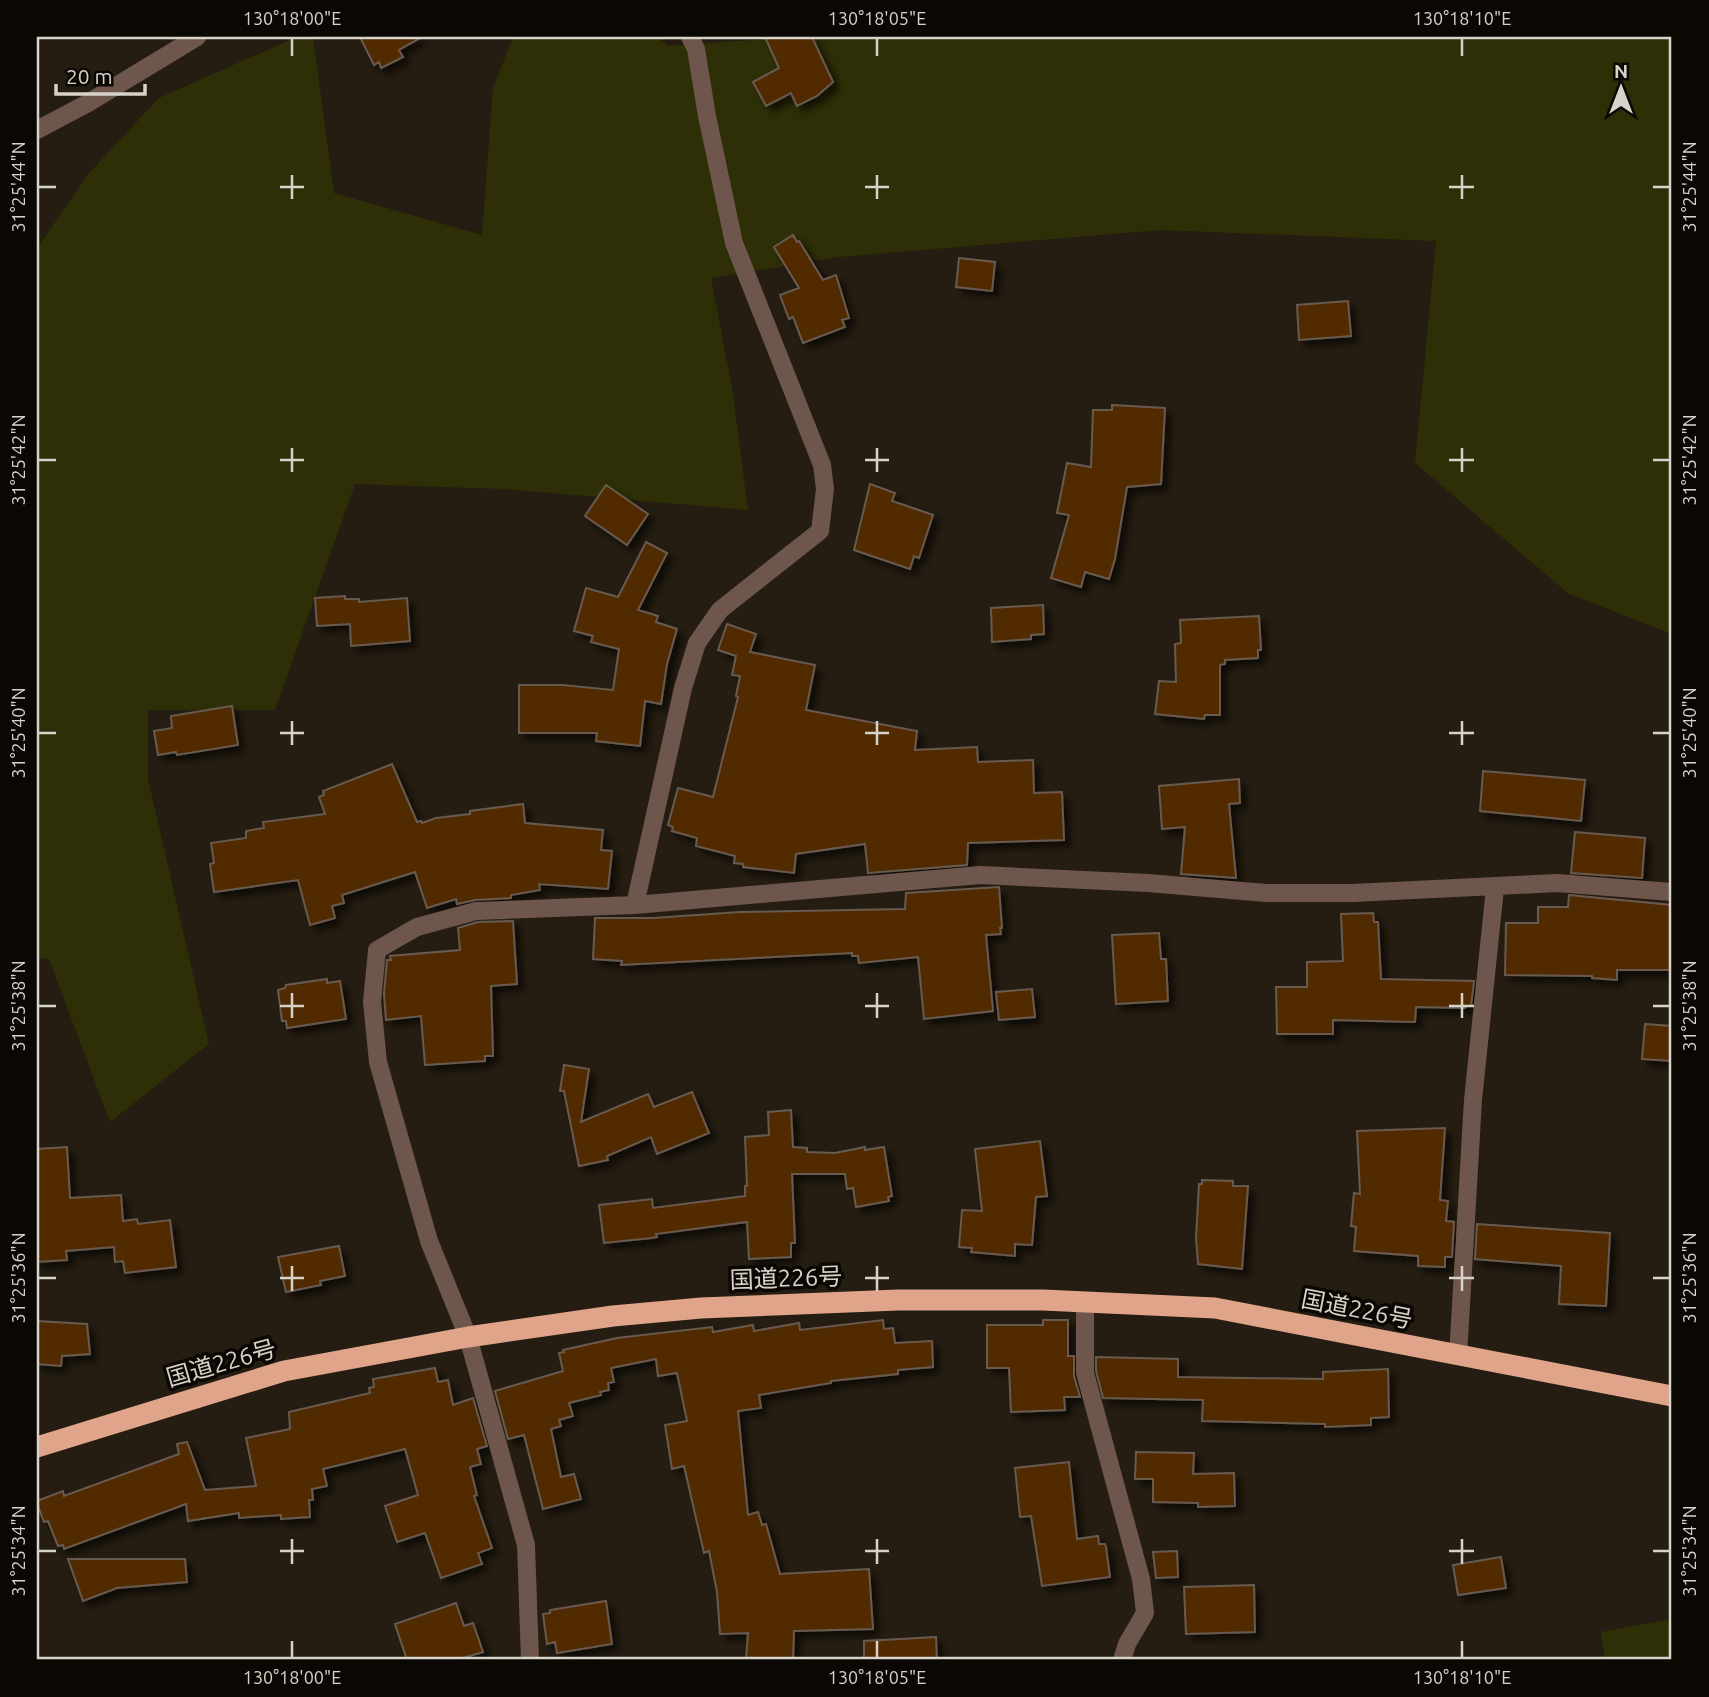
<svg xmlns="http://www.w3.org/2000/svg" width="1709" height="1697" font-family="Ubuntu,'Noto Sans JP',sans-serif">
<style>
.green{fill:#2e2f06}
.building{fill:#512900;stroke:#685a50;stroke-width:2;filter:url(#shadow)}
.lines{fill:none;stroke-linecap:round;stroke-linejoin:round}
.street{stroke:#6e564c;stroke-width:18}
.highway{stroke:#dfa489;stroke-width:21}
.ticks{fill:none;stroke:#d7d2ca;stroke-width:2.5}
.labels{text-anchor:middle;dominant-baseline:central;stroke-width:7;stroke-linejoin:round;paint-order:stroke}
.street-label{font-size:24px;fill:#d7d2ca;stroke:#0b0804}
.neatline{fill:none;stroke:#d7d2ca;stroke-width:2.5}
.ticks-label{font-size:18px;text-anchor:middle;fill:#d7d2ca}
</style>
<defs>
<filter id="shadow"><feDropShadow dx="6" dy="6" stdDeviation="3.5" flood-color="#0009"/></filter>
</defs>
<rect width="100%" height="100%" fill="#251d11"/>
<path class="green" d="M 297,37 L 313,37 L 334,193 L 482,235 L 493,88 L 513,37 L 657,37 L 668,46 L 795,37 L 1672,37 L 1672,634 L 1569,594 L 1415,463 L 1436,241 L 1161,230 L 838,257 L 711,278 L 732,388 L 748,510 L 504,489 L 355,484 L 275,710 L 148,710 L 148,779 L 209,1044 L 110,1122 L 49,959 L 37,958 L 37,248 L 90,172 L 159,98 Z
M 1672,1619 L 1672,1660 L 1605,1660 L 1601,1632 Z"/>
<path class="building" d="M 360,37 L 422,37 L 399,50 L 403,57 L 381,68 L 379,62 L 374,65 Z
M 765,37 L 812,37 L 833,82 L 817,96 L 797,106 L 791,93 L 766,106 L 753,82 L 779,68 Z
M 793,235 L 797,242 L 799,241 L 823,280 L 836,275 L 849,318 L 842,320 L 845,327 L 803,343 L 793,317 L 789,319 L 780,295 L 799,288 L 774,247 Z
M 959,258 L 995,262 L 992,291 L 956,287 Z
M 1348,301 L 1351,336 L 1299,340 L 1297,305 Z
M 1112,405 L 1165,408 L 1161,484 L 1127,487 L 1115,559 L 1109,579 L 1085,572 L 1081,587 L 1051,578 L 1069,515 L 1057,513 L 1067,463 L 1091,467 L 1093,410 L 1112,410 Z
M 870,484 L 895,493 L 892,501 L 933,515 L 919,558 L 914,556 L 910,569 L 854,550 Z
M 606,485 L 648,514 L 627,545 L 585,516 Z
M 646,542 L 667,553 L 638,610 L 658,616 L 656,622 L 677,629 L 667,664 L 661,704 L 645,701 L 640,746 L 596,741 L 597,733 L 519,733 L 519,685 L 562,685 L 613,690 L 619,649 L 591,642 L 593,636 L 574,631 L 586,588 L 618,597 Z
M 345,596 L 345,599 L 359,599 L 359,602 L 407,598 L 410,641 L 351,646 L 350,624 L 317,626 L 315,598 Z
M 1043,605 L 1044,634 L 1031,635 L 1031,639 L 992,642 L 991,608 Z
M 1259,616 L 1261,650 L 1258,650 L 1258,658 L 1225,660 L 1225,664 L 1220,665 L 1220,715 L 1205,715 L 1204,719 L 1155,714 L 1159,681 L 1176,682 L 1175,644 L 1181,643 L 1180,620 Z
M 727,624 L 756,634 L 750,652 L 815,665 L 806,710 L 917,731 L 915,750 L 977,747 L 978,762 L 1033,760 L 1034,793 L 1062,792 L 1064,840 L 968,843 L 967,865 L 868,873 L 865,844 L 796,854 L 794,873 L 743,867 L 743,864 L 734,863 L 735,856 L 696,846 L 697,838 L 672,831 L 673,827 L 668,825 L 678,788 L 713,797 L 738,697 L 736,696 L 740,676 L 732,675 L 736,656 L 718,650 Z
M 232,706 L 238,745 L 177,755 L 176,752 L 158,755 L 154,731 L 172,728 L 171,716 Z
M 392,764 L 417,822 L 421,821 L 422,823 L 436,818 L 470,814 L 470,811 L 523,804 L 525,823 L 603,830 L 601,850 L 612,851 L 608,889 L 539,884 L 540,890 L 511,895 L 511,898 L 475,900 L 457,904 L 456,899 L 427,908 L 415,872 L 342,895 L 344,903 L 332,906 L 335,918 L 310,925 L 298,880 L 214,892 L 210,864 L 214,863 L 211,843 L 246,838 L 246,831 L 264,828 L 263,822 L 325,814 L 319,797 L 324,795 L 323,791 Z
M 1483,771 L 1585,780 L 1581,821 L 1480,811 Z
M 1239,779 L 1240,803 L 1229,804 L 1236,878 L 1181,874 L 1185,827 L 1162,829 L 1159,786 Z
M 1575,832 L 1645,838 L 1642,878 L 1571,873 Z
M 999,887 L 1002,928 L 1000,928 L 1001,934 L 986,935 L 993,1011 L 924,1019 L 918,957 L 859,963 L 858,956 L 852,956 L 852,953 L 621,965 L 622,961 L 593,959 L 595,918 L 653,918 L 740,912 L 905,909 L 906,893 Z
M 1569,895 L 1672,905 L 1672,970 L 1617,970 L 1617,980 L 1592,978 L 1592,976 L 1505,975 L 1506,923 L 1538,923 L 1538,907 L 1568,907 Z
M 1373,913 L 1374,922 L 1378,922 L 1381,979 L 1474,981 L 1471,1006 L 1466,1006 L 1465,1008 L 1416,1007 L 1415,1022 L 1333,1020 L 1333,1034 L 1277,1034 L 1276,987 L 1307,987 L 1307,962 L 1343,961 L 1341,914 Z
M 513,921 L 517,984 L 491,986 L 493,1056 L 485,1056 L 485,1061 L 425,1065 L 421,1016 L 386,1020 L 384,994 L 387,960 L 391,960 L 390,956 L 460,950 L 458,928 L 478,922 Z
M 1159,933 L 1161,959 L 1166,959 L 1168,1001 L 1116,1004 L 1112,935 Z
M 327,979 L 327,983 L 340,981 L 346,1019 L 287,1028 L 286,1021 L 282,1021 L 278,990 L 285,988 L 286,985 Z
M 1032,989 L 1035,1017 L 999,1020 L 996,992 Z
M 1645,1024 L 1672,1026 L 1672,1061 L 1642,1059 Z
M 564,1065 L 589,1069 L 581,1122 L 648,1094 L 654,1107 L 692,1092 L 709,1133 L 657,1154 L 651,1137 L 607,1156 L 608,1160 L 579,1166 L 564,1091 L 560,1091 Z
M 791,1110 L 793,1147 L 807,1148 L 807,1152 L 835,1153 L 865,1147 L 865,1150 L 884,1147 L 892,1196 L 888,1197 L 889,1201 L 856,1207 L 853,1188 L 847,1189 L 845,1174 L 792,1174 L 795,1243 L 791,1243 L 791,1257 L 749,1259 L 747,1222 L 656,1234 L 657,1237 L 652,1238 L 604,1243 L 599,1205 L 652,1199 L 653,1208 L 745,1196 L 745,1186 L 747,1186 L 745,1137 L 769,1135 L 768,1112 Z
M 1445,1128 L 1440,1200 L 1448,1201 L 1446,1221 L 1454,1222 L 1452,1257 L 1445,1257 L 1445,1267 L 1418,1266 L 1418,1256 L 1354,1251 L 1356,1227 L 1351,1226 L 1354,1193 L 1360,1194 L 1357,1131 Z
M 1040,1141 L 1047,1196 L 1036,1197 L 1032,1245 L 1015,1244 L 1015,1256 L 971,1252 L 972,1248 L 959,1247 L 962,1210 L 982,1211 L 975,1149 Z
M 67,1147 L 70,1198 L 121,1195 L 123,1221 L 137,1219 L 138,1224 L 170,1220 L 176,1267 L 125,1273 L 123,1261 L 115,1262 L 114,1247 L 66,1251 L 67,1260 L 37,1262 L 37,1149 Z
M 1202,1180 L 1233,1181 L 1233,1186 L 1248,1186 L 1242,1269 L 1198,1264 L 1196,1238 L 1199,1184 L 1202,1184 Z
M 1477,1224 L 1610,1233 L 1606,1306 L 1559,1304 L 1561,1266 L 1475,1259 Z
M 339,1246 L 345,1276 L 320,1281 L 321,1285 L 286,1292 L 278,1257 Z
M 883,1320 L 884,1329 L 893,1328 L 895,1343 L 932,1341 L 933,1367 L 898,1370 L 898,1374 L 831,1381 L 831,1383 L 759,1395 L 761,1408 L 738,1411 L 748,1515 L 758,1512 L 762,1525 L 766,1524 L 780,1574 L 869,1569 L 873,1629 L 794,1631 L 793,1660 L 746,1660 L 748,1633 L 720,1634 L 717,1592 L 709,1551 L 704,1553 L 684,1466 L 672,1469 L 665,1425 L 687,1421 L 677,1373 L 658,1376 L 656,1359 L 611,1368 L 614,1382 L 608,1383 L 609,1390 L 600,1392 L 601,1395 L 569,1403 L 573,1416 L 559,1420 L 561,1426 L 551,1429 L 561,1477 L 574,1474 L 581,1499 L 543,1509 L 524,1435 L 508,1439 L 495,1391 L 563,1371 L 559,1353 L 564,1352 L 563,1350 L 617,1338 L 712,1327 L 713,1332 L 753,1325 L 754,1331 L 799,1323 L 800,1330 Z
M 1043,1320 L 1068,1320 L 1068,1356 L 1074,1356 L 1074,1376 L 1080,1397 L 1064,1397 L 1065,1410 L 1011,1412 L 1009,1368 L 987,1368 L 987,1325 L 1043,1325 Z
M 37,1321 L 87,1324 L 90,1354 L 62,1356 L 61,1366 L 37,1364 Z
M 1096,1357 L 1178,1359 L 1178,1377 L 1323,1379 L 1323,1372 L 1388,1369 L 1389,1417 L 1371,1418 L 1371,1425 L 1325,1427 L 1325,1424 L 1202,1421 L 1203,1400 L 1103,1398 L 1096,1371 Z
M 435,1368 L 438,1382 L 448,1380 L 453,1405 L 473,1398 L 487,1446 L 477,1449 L 481,1464 L 470,1467 L 477,1495 L 474,1496 L 492,1548 L 478,1553 L 482,1564 L 441,1578 L 425,1533 L 397,1542 L 385,1506 L 418,1495 L 405,1449 L 323,1469 L 327,1486 L 312,1489 L 313,1500 L 309,1500 L 310,1517 L 281,1519 L 281,1515 L 239,1518 L 239,1513 L 188,1521 L 186,1504 L 64,1549 L 63,1545 L 58,1546 L 48,1521 L 44,1522 L 37,1503 L 37,1501 L 63,1491 L 64,1496 L 179,1454 L 177,1444 L 187,1442 L 205,1490 L 256,1486 L 246,1438 L 290,1429 L 289,1412 L 370,1393 L 369,1388 L 374,1387 L 373,1379 Z
M 1136,1452 L 1194,1453 L 1193,1474 L 1234,1473 L 1235,1506 L 1198,1507 L 1198,1503 L 1153,1502 L 1153,1479 L 1135,1479 Z
M 1069,1462 L 1077,1539 L 1098,1536 L 1099,1544 L 1105,1544 L 1106,1547 L 1110,1577 L 1042,1586 L 1031,1516 L 1020,1517 L 1015,1468 Z
M 1177,1551 L 1178,1577 L 1156,1578 L 1153,1552 Z
M 1501,1557 L 1506,1588 L 1458,1595 L 1453,1565 Z
M 68,1559 L 185,1559 L 187,1582 L 117,1588 L 83,1601 Z
M 1254,1585 L 1255,1632 L 1186,1634 L 1184,1587 Z
M 606,1601 L 612,1644 L 557,1653 L 555,1642 L 547,1644 L 543,1614 L 550,1613 L 550,1610 Z
M 456,1603 L 464,1626 L 473,1623 L 483,1652 L 456,1660 L 407,1660 L 395,1624 Z
M 936,1637 L 937,1660 L 864,1660 L 864,1641 Z"/>
<g class="lines">
<path class="street" d="M 37,130 L 88,103 L 197,37
M 635,905 L 683,688 L 697,643 L 720,610 L 820,531 L 825,489 L 822,465 L 734,243 L 707,116 L 696,49 L 690,37
M 1085,1302 L 1085,1373 L 1141,1579 L 1145,1613 L 1127,1644 L 1122,1660
M 1458,1356 L 1473,1100 L 1495,888
M 530,1660 L 526,1545 L 468,1337 L 429,1241 L 378,1062 L 372,1002 L 377,950 L 417,927 L 476,911 L 635,905 L 980,875 L 1148,883 L 1266,893 L 1353,893 L 1557,883 L 1672,892"/>
<path class="highway" d="M 37,1447 L 284,1371 L 468,1337 L 613,1316 L 701,1308 L 898,1300 L 1043,1300 L 1215,1308 L 1672,1396"/>
</g>
<path class="ticks" d="M 292,38 L 292,56M 877,38 L 877,56M 1462,38 L 1462,56M 292,175 L 292,199M 877,175 L 877,199M 1462,175 L 1462,199M 38,187 L 56,187M 280,187 L 304,187M 865,187 L 889,187M 1449,187 L 1474,187M 1653,187 L 1670,187M 292,448 L 292,472M 877,448 L 877,472M 1462,448 L 1462,472M 38,460 L 56,460M 280,460 L 304,460M 865,460 L 889,460M 1449,460 L 1474,460M 1653,460 L 1670,460M 292,721 L 292,745M 877,721 L 877,745M 1462,721 L 1462,745M 38,733 L 56,733M 280,733 L 304,733M 865,733 L 889,733M 1449,733 L 1474,733M 1653,733 L 1670,733M 292,993 L 292,1018M 877,993 L 877,1018M 1462,993 L 1462,1018M 38,1006 L 56,1006M 280,1006 L 304,1006M 865,1006 L 889,1006M 1449,1006 L 1474,1006M 1653,1006 L 1670,1006M 292,1266 L 292,1291M 877,1266 L 877,1291M 1462,1266 L 1462,1291M 38,1278 L 56,1278M 280,1278 L 304,1278M 865,1278 L 889,1278M 1449,1278 L 1474,1278M 1653,1278 L 1670,1278M 292,1539 L 292,1564M 877,1539 L 877,1564M 1462,1539 L 1462,1564M 38,1551 L 56,1551M 280,1551 L 304,1551M 865,1551 L 889,1551M 1449,1551 L 1474,1551M 1653,1551 L 1670,1551M 292,1641 L 292,1658M 877,1641 L 877,1658M 1462,1641 L 1462,1658"/>
<g class="labels">
<g class="street-label">
<text transform="translate(786 1278) rotate(-2)">国道226号</text>
<text transform="translate(1357 1309) rotate(11)">国道226号</text>
<text transform="translate(221 1363) rotate(-16)">国道226号</text>
</g>
</g>
<rect width="1709" height="1697" fill="none" stroke="#0b0804" stroke-width="77"/>
<g transform="translate(1621 88)" stroke="#0b0804" stroke-width="5" paint-order="stroke">
<path d="M0-5L12 26L0 18L-12 26Z" fill="#d7d2ca"/>
<text y="-10" font-size="19" font-weight="bold" text-anchor="middle" fill="#d7d2ca">N</text>
</g>
<path d="M56 84v10h89v-10" fill="none" stroke="#d7d2ca" stroke-width="3.5"/>
<text x="66" y="84" font-size="21" fill="#d7d2ca" stroke="#0b0804" stroke-width="5" paint-order="stroke">20 m</text>
<rect x="38" y="38" width="1632" height="1620" class="neatline"/>
<g class="ticks-label">
<text x="292" y="25">130°18'00"E</text>
<text x="877" y="25">130°18'05"E</text>
<text x="1462" y="25">130°18'10"E</text>
<text transform="translate(19 187) rotate(-90)" y="6">31°25'44"N</text>
<text transform="translate(1690 187) rotate(-90)" y="6">31°25'44"N</text>
<text transform="translate(19 460) rotate(-90)" y="6">31°25'42"N</text>
<text transform="translate(1690 460) rotate(-90)" y="6">31°25'42"N</text>
<text transform="translate(19 733) rotate(-90)" y="6">31°25'40"N</text>
<text transform="translate(1690 733) rotate(-90)" y="6">31°25'40"N</text>
<text transform="translate(19 1006) rotate(-90)" y="6">31°25'38"N</text>
<text transform="translate(1690 1006) rotate(-90)" y="6">31°25'38"N</text>
<text transform="translate(19 1278) rotate(-90)" y="6">31°25'36"N</text>
<text transform="translate(1690 1278) rotate(-90)" y="6">31°25'36"N</text>
<text transform="translate(19 1551) rotate(-90)" y="6">31°25'34"N</text>
<text transform="translate(1690 1551) rotate(-90)" y="6">31°25'34"N</text>
<text x="292" y="1684">130°18'00"E</text>
<text x="877" y="1684">130°18'05"E</text>
<text x="1462" y="1684">130°18'10"E</text>
</g>
</svg>
